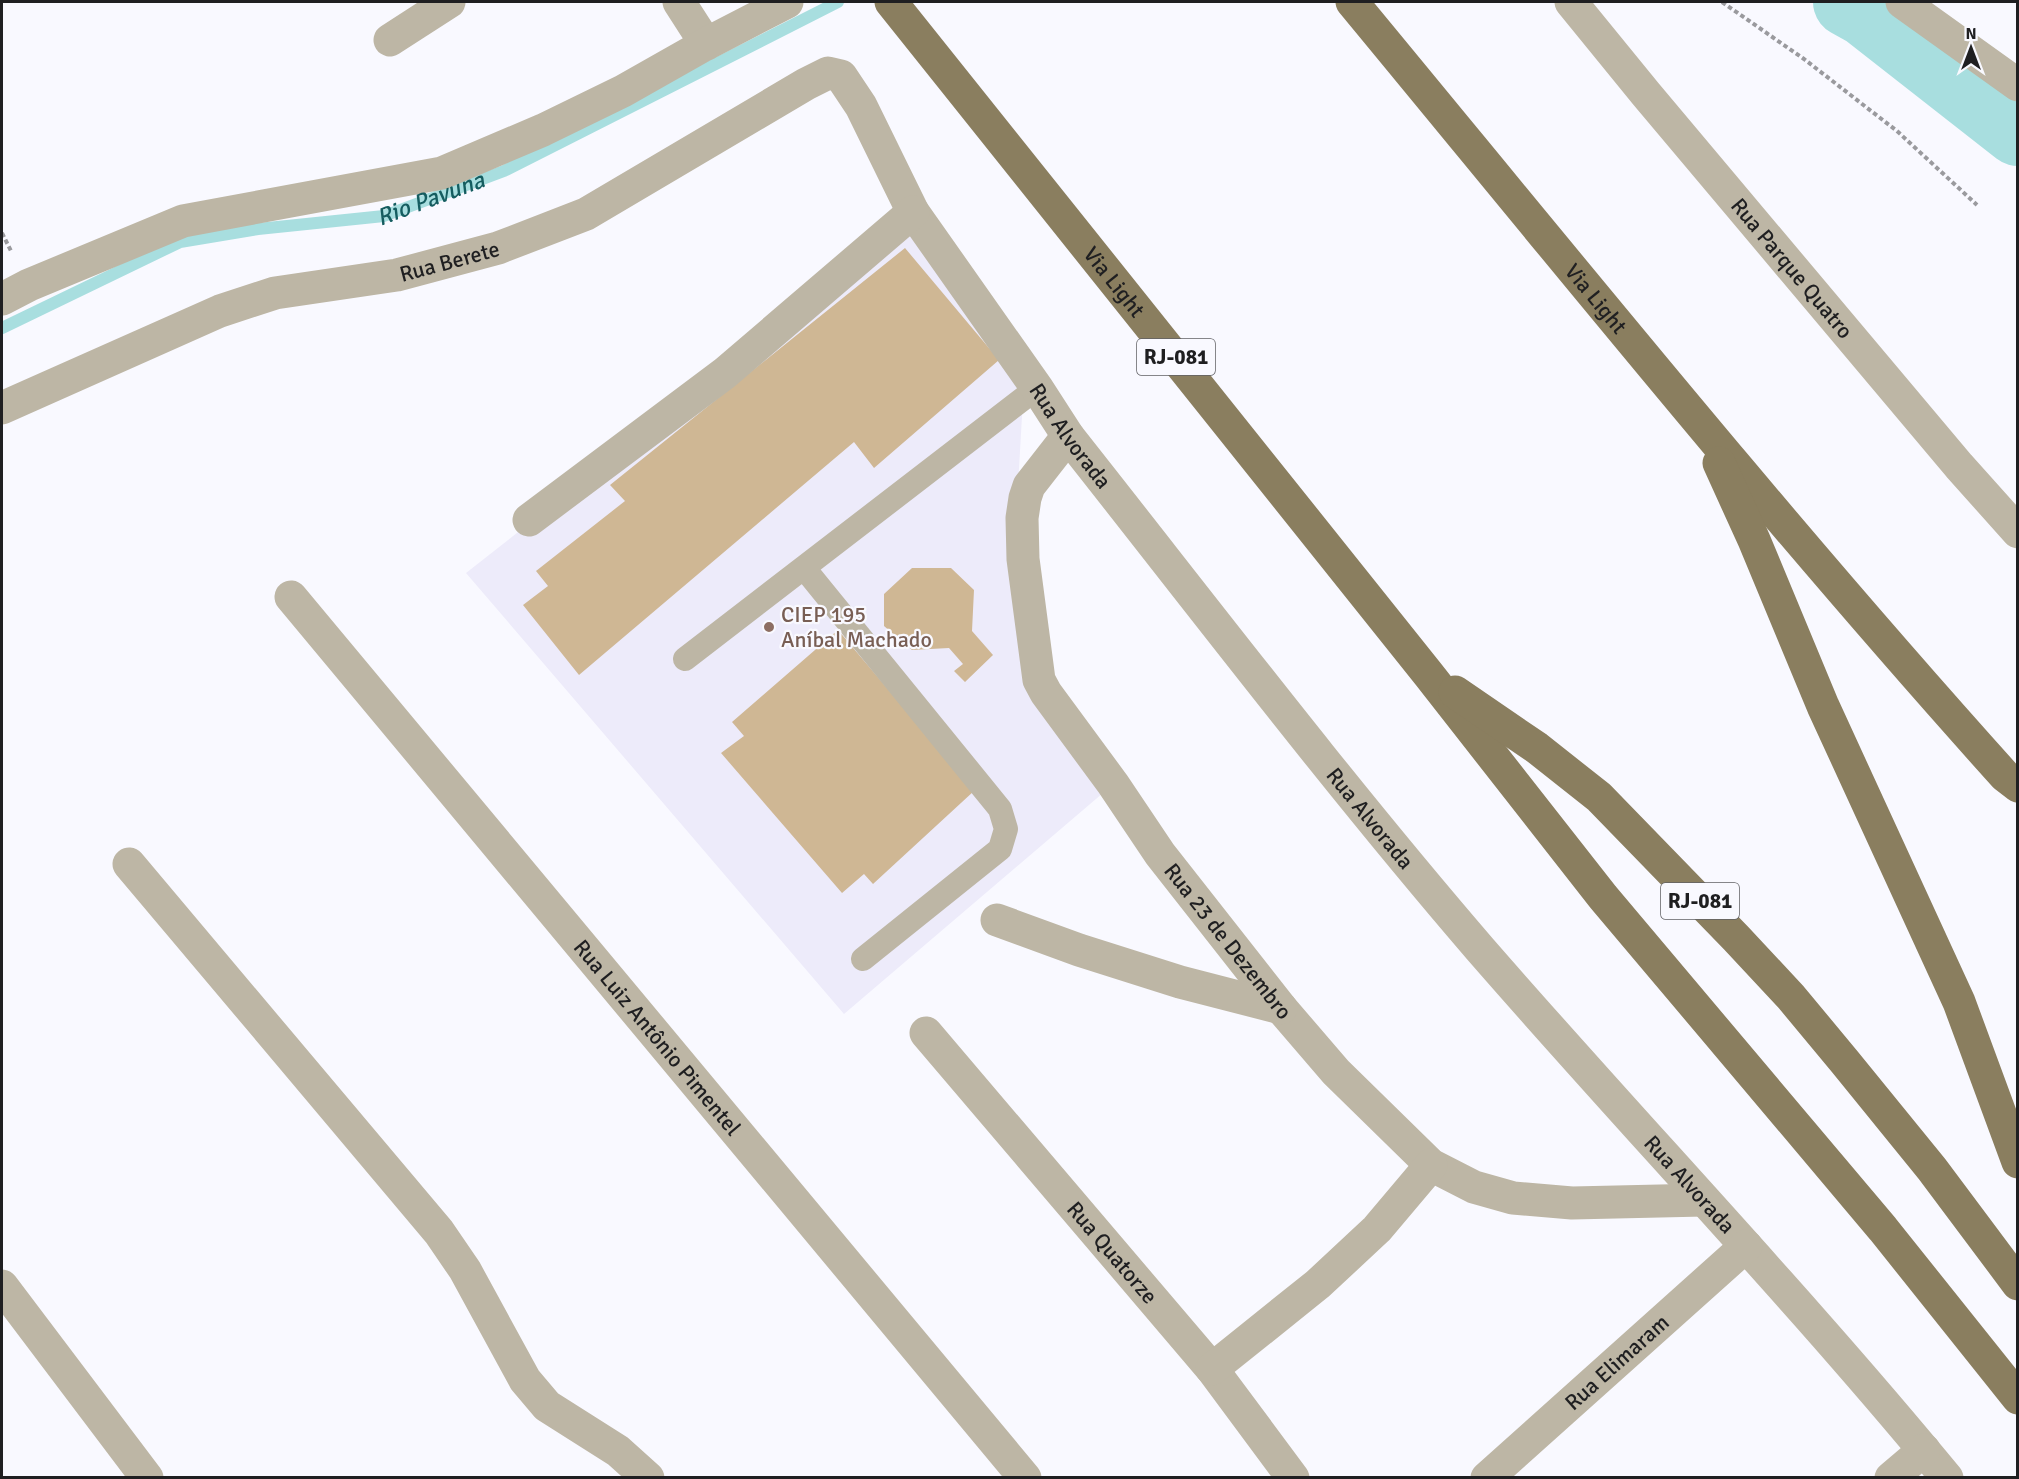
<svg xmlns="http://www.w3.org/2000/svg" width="2019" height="1479" font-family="Signika,sans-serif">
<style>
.built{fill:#edebfa}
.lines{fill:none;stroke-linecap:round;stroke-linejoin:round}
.stream{stroke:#a8dedf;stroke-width:12}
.river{stroke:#a8dedf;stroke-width:70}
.building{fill:#cfb794}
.path{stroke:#9a9a9e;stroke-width:4;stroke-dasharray:4.5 3;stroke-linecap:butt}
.service{stroke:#bdb6a5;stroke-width:24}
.minor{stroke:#bdb6a5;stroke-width:33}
.primary{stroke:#8a7e5f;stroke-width:33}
.education-dot{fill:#8d6e63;stroke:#f9f9ff;stroke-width:2}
.labels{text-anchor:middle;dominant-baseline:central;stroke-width:4.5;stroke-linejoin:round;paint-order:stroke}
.shield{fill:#f9f9ff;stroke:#606064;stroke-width:1.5}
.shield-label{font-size:21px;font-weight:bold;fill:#1f1f21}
.street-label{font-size:22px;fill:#1f1f21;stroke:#f9f9ff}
.education-label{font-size:22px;fill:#785e54;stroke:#f9f9ff;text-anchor:start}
.water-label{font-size:24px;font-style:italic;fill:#155d60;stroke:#f9f9ff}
</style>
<rect width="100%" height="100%" fill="#f9f9ff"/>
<path class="built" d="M 907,226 L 1024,381 L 1014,556 L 1034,681 L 1110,787 L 844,1014 L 466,573 Z"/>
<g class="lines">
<path class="stream" id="s1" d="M 2,328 L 180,242 L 258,229 L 384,216 L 504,171 L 838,2"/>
<path class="river" d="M 1848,2 L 1866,12 L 2018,131"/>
</g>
<path class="building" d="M 905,248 L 999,360 L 874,468 L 854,442 L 579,675 L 523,605 L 548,586 L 536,571 L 625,501 L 610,485 Z
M 912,568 L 951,568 L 974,590 L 972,631 L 993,655 L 965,682 L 954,671 L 963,664 L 949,648 L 912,650 L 884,626 L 884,594 Z
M 838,630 L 974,791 L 873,884 L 864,874 L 842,893 L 721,753 L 744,736 L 732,722 Z"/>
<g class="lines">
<path class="path" d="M 1722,2 L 1804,59 L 1897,131 L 1977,205
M 2,233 L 12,253"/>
<path class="service" d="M 804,568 L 1000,809 L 1006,829 L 1000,849 L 863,959
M 685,659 L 1037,388"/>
<g class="minor">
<path d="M 679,2 L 706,44"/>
<path id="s2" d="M 1571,2 L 1646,94 L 1959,466 L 2018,532"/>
<path d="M 1902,2 L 2018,85"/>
<path d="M 390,40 L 449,2"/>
<path d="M 2,299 L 29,285 L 183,221 L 442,173 L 543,130 L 623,91 L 706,44 L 787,2"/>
<path id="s3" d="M 2,408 L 220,311 L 275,293 L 397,275 L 498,248 L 586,214 L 806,84 L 828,73 L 841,76 L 861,106 L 913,212 L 1037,388 L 1068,436 C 1204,608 1337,783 1480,949 C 1634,1126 1797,1296 1947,1478"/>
<path id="s4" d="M 1068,436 L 1029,486 L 1025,498 L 1022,518 L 1023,559 L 1039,680 L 1046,693 L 1113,784 L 1160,854 L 1281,1008 L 1336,1072 L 1431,1165 L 1474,1187 L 1513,1198 L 1572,1203 L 1704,1200"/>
<path d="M 529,520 L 725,373 L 913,212"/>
<path id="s5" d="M 291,597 L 1025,1478"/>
<path d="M 129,864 L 439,1232 L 465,1270 L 525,1380 L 547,1406 L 618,1451 L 648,1478"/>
<path d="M 997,920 L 1079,950 L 1180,982 L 1281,1008"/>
<path id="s6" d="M 926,1033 L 1212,1369 L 1293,1478"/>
<path d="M 2,1286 L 147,1478"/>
<path d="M 1212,1369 L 1318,1284 L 1377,1229 L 1431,1165"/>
<path id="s7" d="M 1487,1478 L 1746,1246"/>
<path d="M 1891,1478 L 1924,1450"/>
</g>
<g class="primary">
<path id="s8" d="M 891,2 L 1429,675 L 1603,897 L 1883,1229 L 2018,1398"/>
<path id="s9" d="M 1352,2 C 1567,262 1779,525 2005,776 L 2018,786"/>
<path d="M 1719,463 L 1754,540 L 1823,706 L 1959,1002 L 2018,1162"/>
<path d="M 1455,692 L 1537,748 L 1599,797 L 1736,938 L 1791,997 L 1845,1062 L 1932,1169 L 2018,1284"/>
</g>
</g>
<circle class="education-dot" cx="769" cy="627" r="6"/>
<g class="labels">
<g class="shield">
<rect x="1137" y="339" width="78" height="36" rx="4.5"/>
<rect x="1661" y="883" width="78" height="36" rx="4.5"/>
</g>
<g class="shield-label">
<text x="1176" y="357">RJ-081</text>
<text x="1700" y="901">RJ-081</text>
</g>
<g class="street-label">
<text stroke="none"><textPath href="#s3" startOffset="474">Rua Berete</textPath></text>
<text stroke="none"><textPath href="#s2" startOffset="346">Rua Parque Quatro</textPath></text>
<text stroke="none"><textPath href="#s8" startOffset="358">Via Light</textPath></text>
<text stroke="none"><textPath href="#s9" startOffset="384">Via Light</textPath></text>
<text stroke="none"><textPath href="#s3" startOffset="1340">Rua Alvorada</textPath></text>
<text stroke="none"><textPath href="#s3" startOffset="1826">Rua Alvorada</textPath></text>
<text stroke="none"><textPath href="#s4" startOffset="582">Rua 23 de Dezembro</textPath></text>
<text stroke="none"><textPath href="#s5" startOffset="573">Rua Luiz Antônio Pimentel</textPath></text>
<text stroke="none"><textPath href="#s3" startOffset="2312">Rua Alvorada</textPath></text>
<text stroke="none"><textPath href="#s6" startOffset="288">Rua Quatorze</textPath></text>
<text stroke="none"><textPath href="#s7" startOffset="174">Rua Elimaram</textPath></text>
</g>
<g class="education-label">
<text x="781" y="614">CIEP 195<tspan x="781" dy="25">Aníbal Machado</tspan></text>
</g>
<g class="water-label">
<text stroke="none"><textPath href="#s1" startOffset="453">Rio Pavuna</textPath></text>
</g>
</g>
<rect width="2019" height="1479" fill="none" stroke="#1f1f21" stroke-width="6"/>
<g transform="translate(1971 48)" stroke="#f9f9ff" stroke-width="4.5" paint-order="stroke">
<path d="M0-4.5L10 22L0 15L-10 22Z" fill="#1f1f21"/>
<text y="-9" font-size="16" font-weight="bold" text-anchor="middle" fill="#1f1f21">N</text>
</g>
</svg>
